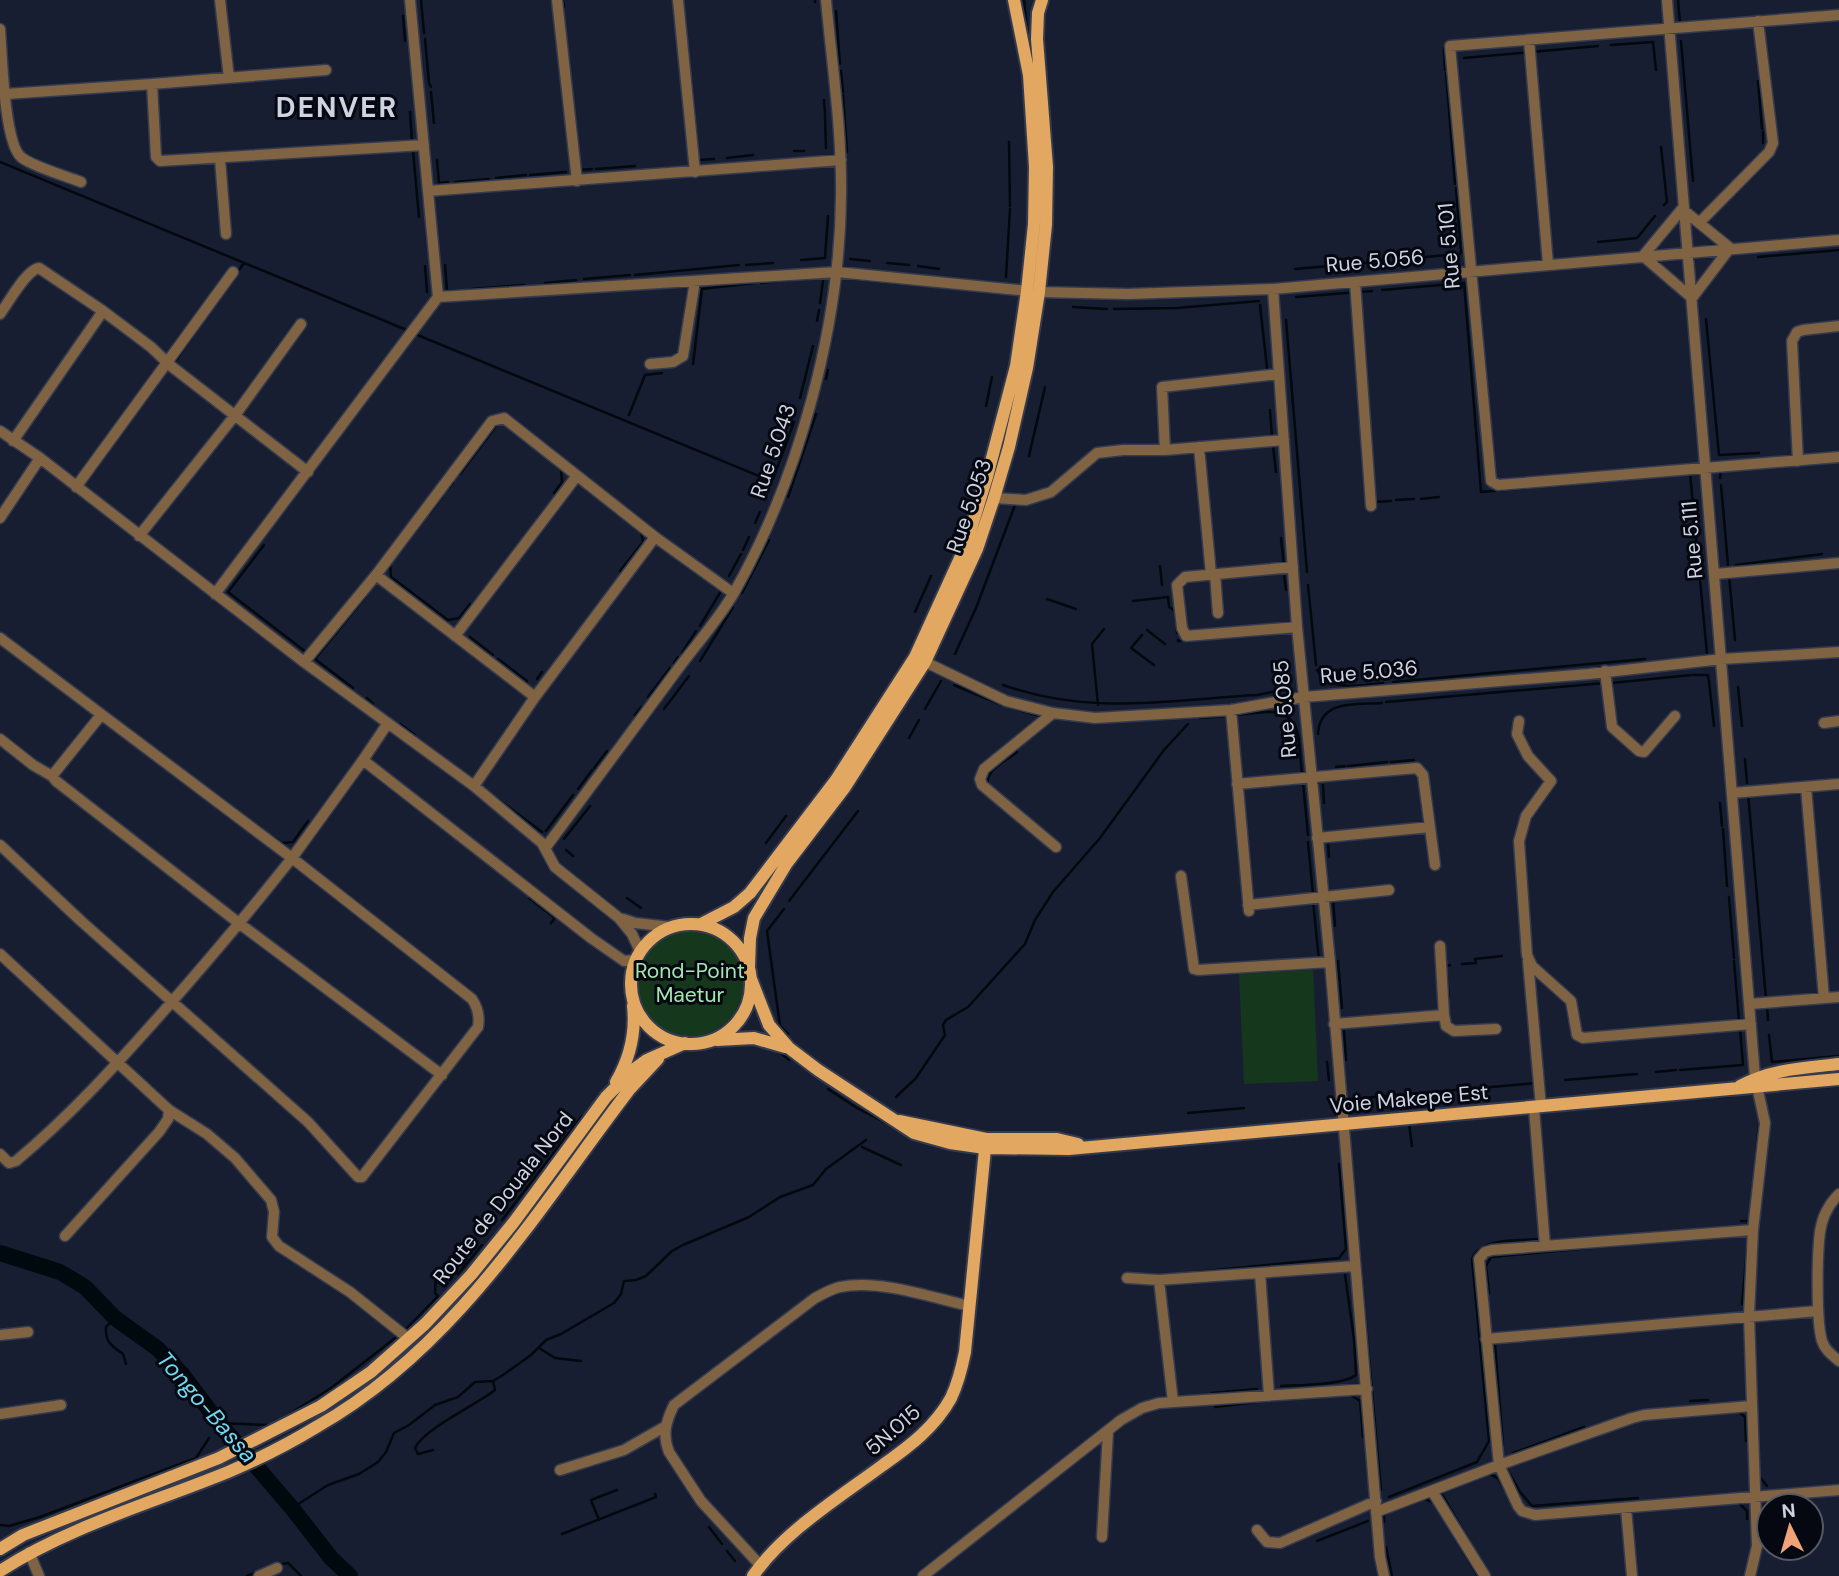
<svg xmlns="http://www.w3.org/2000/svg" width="1839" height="1576" font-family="'DM Sans',sans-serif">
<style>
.green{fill:#15381d}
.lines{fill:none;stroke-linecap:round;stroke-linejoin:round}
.stream{stroke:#00090d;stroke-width:2.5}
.river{stroke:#00090d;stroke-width:16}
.minor-casing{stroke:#353b4e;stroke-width:13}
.major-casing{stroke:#353b4e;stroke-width:16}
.minor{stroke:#7f6343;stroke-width:10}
.major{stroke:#e2a761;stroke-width:12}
.labels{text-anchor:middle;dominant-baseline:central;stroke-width:6;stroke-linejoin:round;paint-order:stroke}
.street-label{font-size:21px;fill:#ced3e1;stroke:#060811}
.park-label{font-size:21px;fill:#a4e6af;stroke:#060811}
.water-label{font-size:23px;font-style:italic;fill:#71d9ef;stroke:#060811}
.district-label{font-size:28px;font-weight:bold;letter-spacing:2px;fill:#ced3e1;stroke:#060811}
</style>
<rect width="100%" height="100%" fill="#181e32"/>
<path class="green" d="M637 983a53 53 0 1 1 106 0a53 53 0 1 1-106 0Z
M 1313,970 L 1318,1081 L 1244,1084 L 1239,974 Z"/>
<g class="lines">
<path class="stream" d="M 421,0 L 424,33
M 563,0 L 564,7
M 815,0 L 815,2
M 1024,0 L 1028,39
M 1678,0 L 1680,23
M 836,11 L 840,64
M 403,16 L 405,41
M 425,39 L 429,83 L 431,87
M 1681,41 L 1693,181
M 1611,45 L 1653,42 L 1656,70
M 1464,58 L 1598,46
M 1445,70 L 1444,48 L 1446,46
M 841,71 L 843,92
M 1446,73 L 1455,184
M 691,78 L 697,141
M 1758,81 L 1762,129
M 431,92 L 434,123
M 843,95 L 847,152
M 824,100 L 825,113
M 410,112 L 412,142
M 825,115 L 826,148
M 1763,132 L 1763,143
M 1009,142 L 1010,206
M 1661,147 L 1667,202 L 1664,205
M 413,151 L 419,217
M 794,151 L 804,151
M 698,158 L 699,160 L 714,159
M 727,158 L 753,155
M 437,160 L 439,183 L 448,182
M 0,162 L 409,331
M 596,169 L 635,166
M 578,170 L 592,169
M 530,175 L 566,172
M 496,178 L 526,175
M 455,182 L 489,179
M 1456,188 L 1461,253
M 1598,242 L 1637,238 L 1655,216
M 1758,257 L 1839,250
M 1413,258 L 1460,254
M 850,259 L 870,261
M 801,260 L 825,258 L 828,216
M 887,263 L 909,265
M 445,265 L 447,291 L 463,290
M 746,265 L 773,263
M 425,266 L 427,292
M 918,266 L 939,269
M 1295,269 L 1385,261
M 236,274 L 244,263
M 635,275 L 739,265
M 1006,277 L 1010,209
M 584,279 L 630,275
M 854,279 L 916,285
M 782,281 L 811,278
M 545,283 L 576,280
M 761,283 L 779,281
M 472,289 L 524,285
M 1382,290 L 1464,283 L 1481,492 L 1574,484
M 1296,297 L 1372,291
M 820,303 L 823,281
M 1260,305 L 1267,368
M 1073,307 L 1107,309
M 1114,309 L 1177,308 L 1259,301
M 1706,319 L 1719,455 L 1759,453
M 1286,320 L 1307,572
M 817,321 L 819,310
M 415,334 L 764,478
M 174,363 L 210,311
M 693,364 L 702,289 L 754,283
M 826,379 L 828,370
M 800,398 L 813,346
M 986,406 L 992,377
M 1270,410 L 1272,437
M 629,415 L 645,375 L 662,373
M 1273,445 L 1276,472
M 1029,456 L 1045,387
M 1690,473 L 1707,654
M 460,474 L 496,426
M 1720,478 L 1721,470
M 773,479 L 794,422
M 1721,485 L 1728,565
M 448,489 L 453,483
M 554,493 L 562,482 L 561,468
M 788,497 L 816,414
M 1421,499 L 1439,497
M 1396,500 L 1414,499
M 1374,502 L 1391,501
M 429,514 L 442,497
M 755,523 L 760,512
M 415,532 L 423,521
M 411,537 L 390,564 L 391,577 L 448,620 L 459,618 L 470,604
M 1281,538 L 1284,566
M 264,545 L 228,592 L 353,688
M 743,550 L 749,537
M 1736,565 L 1822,554
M 1160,566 L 1162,585
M 620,571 L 643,542 L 641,531
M 1284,574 L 1286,590
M 1729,575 L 1735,640
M 729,576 L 741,554
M 1308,585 L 1316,665
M 742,593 L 769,540
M 1047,599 L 1076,609
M 1133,601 L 1168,597 L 1169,607 L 1175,611 L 1177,633
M 915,612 L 931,576
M 700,626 L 721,591
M 1147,630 L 1165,644
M 1142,635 L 1131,648 L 1154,665
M 470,637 L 493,655
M 1178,640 L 1178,641 L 1187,641
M 682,653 L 696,631
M 955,654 L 976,608 L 1015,505
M 315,659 L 366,596
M 498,659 L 527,681
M 700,661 L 733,607
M 674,663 L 678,657
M 1317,670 C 1332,693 1360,685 1383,683
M 1694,675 L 1708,675 L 1710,689
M 537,679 L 542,672
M 1393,682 L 1645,659
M 1611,683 L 1692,675
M 954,685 L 1002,705 L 1043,717
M 1003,685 C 1090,716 1167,700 1257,695 L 1277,691 L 1288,683
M 1738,687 L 1742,726
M 1710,690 L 1714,726
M 1512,691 L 1605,683
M 648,697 L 670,668
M 367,698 L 373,704
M 1386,702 L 1511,691
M 1098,705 L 1092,644 L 1104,629
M 664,709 L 689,676
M 925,709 L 941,681
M 635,715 L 641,707
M 1235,715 C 1264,713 1293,702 1299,740
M 1200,718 L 1229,716
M 400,724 L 415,735
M 1318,734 C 1320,699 1356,705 1382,703
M 909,738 L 919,720
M 1299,742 L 1302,775
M 1745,759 L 1747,783
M 1391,762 L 1414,760
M 453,765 L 461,771
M 1348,766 L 1387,762
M 1336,767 L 1345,766
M 594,768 L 607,751
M 1303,783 L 1308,835
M 1323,785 L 1324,803
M 988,786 C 984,770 1006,761 1017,752
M 483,788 L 542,832
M 578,789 L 592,770
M 1748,793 L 1766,999
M 1720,803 L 1722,826
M 1723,829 L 1727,886
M 546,831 L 573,795
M 273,837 L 282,843 L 293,842 L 308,821
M 564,839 L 590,806
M 1328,841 L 1329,857
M 1308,842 L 1313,895
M 766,843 L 786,816
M 566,850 L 573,856
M 1729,897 L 1734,958
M 529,898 L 555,918 L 551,923
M 627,898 L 641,908
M 1333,899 L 1335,926
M 789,901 L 858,811
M 1313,901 L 1319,961
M 784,909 L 767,931 L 780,1026 L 788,1034
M 1338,961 L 1342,1008
M 1734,961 L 1739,1021
M 1462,964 L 1476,963 L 1475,959 L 1502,956
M 1449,997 L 1446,966 L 1450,965
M 1767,1006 L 1768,1020
M 1344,1030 L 1346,1060
M 1769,1035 L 1772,1062 L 1839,1056
M 777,1050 L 789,1060
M 1327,1062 L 1329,1080
M 1680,1070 L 1743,1065 L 1740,1028
M 1656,1072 L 1676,1070
M 1565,1080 L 1637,1074
M 828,1089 L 857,1108 L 892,1126
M 1781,1091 L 1839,1086
M 896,1097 L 916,1078 L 945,1035 L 943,1025 L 946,1020 L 968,1007 L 1025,944 L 1035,920 L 1053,892 L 1100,838 L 1164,750 L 1188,724
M 1351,1099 L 1537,1083
M 1635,1104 L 1732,1096
M 1188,1113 L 1244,1108
M 1539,1113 L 1612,1106
M 1434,1122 L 1532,1113
M 1409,1124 L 1412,1146
M 862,1147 L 901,1165
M 1003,1154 L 1057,1155
M 1754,1180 L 1759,1124
M 1353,1182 L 1381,1490
M 502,1220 L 582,1116
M 1741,1221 L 1749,1221
M 1196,1272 L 1339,1258 L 1346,1249 L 1339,1164
M 458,1274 L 482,1245
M 1489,1293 L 1486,1266 L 1491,1257 L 1611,1246
M 1742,1304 L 1748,1238
M 115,1318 L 106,1327 C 105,1343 112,1346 123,1354 L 126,1364
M 405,1330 L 438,1296 L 435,1293 L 436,1273
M 1500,1342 L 1495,1345 L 1503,1445
M 539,1348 L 555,1358 L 581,1361
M 1281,1386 C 1300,1385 1343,1385 1356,1375 L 1354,1339 L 1345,1275
M 1212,1393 L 1257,1389
M 1349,1394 L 1360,1401 L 1363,1437
M 1690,1401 L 1708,1400
M 1215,1407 L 1283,1399
M 1739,1412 L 1745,1417 L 1746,1441
M 280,1420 L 331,1388 L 399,1335
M 219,1423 L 268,1425
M 433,1450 L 418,1454 L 415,1448 C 424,1429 476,1405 495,1390 L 493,1381
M 1513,1453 L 1584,1427
M 1507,1469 L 1520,1492 L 1532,1506 L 1638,1498
M 1489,1474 L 1498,1478 L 1505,1490
M 1759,1476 L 1767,1486
M 1442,1494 L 1472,1546
M 1389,1497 L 1477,1462 L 1489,1441 L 1472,1259 C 1481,1236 1522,1241 1542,1239
M 1423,1498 L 1436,1504
M 1738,1502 L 1747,1511 L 1747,1519
M 292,1508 L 328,1485 L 359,1474 L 378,1462 L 386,1452 L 394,1433 L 409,1425 L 435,1405 L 458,1397 L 475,1382 L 493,1381 L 503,1375 L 531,1355 L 546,1340 L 561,1334 L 614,1303 L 621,1294 L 624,1281 L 636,1280 L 646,1276 L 672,1251 L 683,1245 L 749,1217 L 780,1197 L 813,1185 L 826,1169 L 866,1140
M 1761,1511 L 1769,1499
M 599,1520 L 591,1500 L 617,1490
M 1384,1522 L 1384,1515 L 1387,1513
M 0,1525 L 9,1526 L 40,1517 L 196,1458 L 209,1438
M 709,1527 L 722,1544
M 1451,1531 L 1478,1576
M 562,1534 L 656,1497 L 655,1494
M 1317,1541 L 1368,1521
M 1386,1547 L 1392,1576
M 727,1551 L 735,1561
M 276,1565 L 288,1563 L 301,1576
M 247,1576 L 257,1572"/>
<path class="river" d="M 0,1253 L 60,1272 L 85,1287 L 115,1318 L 158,1349 L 182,1374 L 219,1423 L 292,1508 L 331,1558 L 350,1576"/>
<g class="minor-casing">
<path id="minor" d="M 220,0 L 229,78
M 557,0 L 577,181
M 678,0 L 695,172
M 1667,0 L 1755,1077 L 1765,1123 L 1753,1230 L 1749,1316 L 1757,1546 L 1750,1576
M 1839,15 L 1450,46 L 1491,481 L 1498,485 L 1839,457
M 0,29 C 2,53 4,143 21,157 C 31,166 66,176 81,182
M 1529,40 L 1548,264
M 152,84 L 156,157 L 160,161 L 424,145
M 6,94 L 152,84 L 326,70
M 220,159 L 226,234
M 428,191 L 841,160
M 1682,209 L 1730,248 L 1692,298 L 1643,256 Z
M 1699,223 L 1769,152 L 1773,143 L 1758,21
M 1355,282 L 1371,506
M 1273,289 L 1297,627 L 1330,962 L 1380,1557 L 1384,1576
M 438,297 L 837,272 L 1039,292 L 1128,294 L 1273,289 L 1839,240
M 0,314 C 9,302 26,270 39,268 L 103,311 L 151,347 L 171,366 L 308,472
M 650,364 L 673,362 L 683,356 L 695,281
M 0,431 L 40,458 L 304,662 L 474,786 L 542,843 L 555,867 L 619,918 L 632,934 L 640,951
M 13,441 L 103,311
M 1199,447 L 1211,574
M 1165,450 L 1162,387 L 1279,374
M 1798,461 L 1792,341 L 1797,332 L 1803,330 L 1839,326
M 76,487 L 233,272
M 994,498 L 1026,500 L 1051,492 L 1097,453 L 1123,450 L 1165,450 L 1284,440
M 0,518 L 40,458
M 139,536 L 236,414 L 301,324
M 1293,567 L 1185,577 L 1177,585 L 1182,628 L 1186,636 L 1297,627
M 1215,574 L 1218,613
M 1715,574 L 1839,563
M 376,575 L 535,697
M 215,594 L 438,297 L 410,0
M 455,636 L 576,477
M 0,638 L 292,858 L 363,760 L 591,938 L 624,961 L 635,960
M 919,659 L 1006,701 L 1053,713 L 1095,718 L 1231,710 L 1304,697 L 1589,674 L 1722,659 L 1839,652
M 304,662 L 376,575 L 492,421 L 504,418 L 655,537 L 733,593
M 1605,671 L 1612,727 L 1639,751 L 1644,752 L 1675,716
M 1231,710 L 1249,911
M 1053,713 L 984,769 L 980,779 L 982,785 L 1056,847
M 101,715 L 52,776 L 56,781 L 240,924 L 442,1075
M 1519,721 L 1517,734 L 1528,756 L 1551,781 L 1526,816 L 1519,841 L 1527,955 L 1532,966 L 1571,1001 L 1577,1035 L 1583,1038 L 1751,1024
M 1824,723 L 1839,721
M 0,739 L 33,765 L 52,776
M 363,760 L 388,723
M 1237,784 L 1417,768 L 1423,775 L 1435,865
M 474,786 L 535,697 L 655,537
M 1806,787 L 1824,998
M 1732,793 L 1839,784
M 1317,838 L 1430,827
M 0,845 L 81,921 L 308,1122 L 358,1177 L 362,1177 L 478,1027 C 480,1016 478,1008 472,999 L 292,858 C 250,911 207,962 162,1013 C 116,1065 70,1116 16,1161 L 9,1163 L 0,1154
M 546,847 C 588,790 630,733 672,677 C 692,649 718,621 735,591 C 799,477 840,327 841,196 C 842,130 832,65 826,0
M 1181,876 L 1194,969 L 1198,970 L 1330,962
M 1248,905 L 1389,890
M 623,919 L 635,923 L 671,927
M 1440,946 L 1444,1015
M 0,954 L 169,1110 L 168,1119 L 159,1132 L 65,1236
M 1528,961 L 1541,1107
M 1750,1004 L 1839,997
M 1334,1024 L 1444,1015 L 1446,1026 L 1454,1031 L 1496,1029
M 1534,1108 L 1545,1246
M 169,1110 L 207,1134 L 235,1158 L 271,1200 L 274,1212 L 272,1237 L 279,1246 L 350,1292 L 409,1339
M 1839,1194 C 1829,1204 1822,1217 1820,1232 C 1817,1254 1816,1321 1822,1341 C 1825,1350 1832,1355 1839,1361
M 1753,1230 L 1492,1250 L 1485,1252 L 1479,1259 L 1499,1465 L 1518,1506 L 1522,1511 L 1535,1515 L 1839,1490
M 1260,1273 L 1269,1395
M 1127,1278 L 1159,1280 L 1355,1266
M 1159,1280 L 1173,1402
M 0,1335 L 28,1332
M 1486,1339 L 1818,1311
M 0,1414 L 61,1405
M 560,1470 L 624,1450 L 666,1426
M 1432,1491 L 1485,1576
M 1626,1508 L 1632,1576
M 1376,1512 L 1499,1465 L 1632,1418 L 1644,1415 L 1751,1406
M 1257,1530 L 1267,1542 L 1280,1543 L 1376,1501
M 1102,1537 L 1108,1432
M 29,1552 L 39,1576
M 760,1565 L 701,1501 L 669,1452 C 662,1435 666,1421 674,1405 L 815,1298 C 823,1294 831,1289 840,1287 C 879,1279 930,1297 969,1306
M 259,1576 L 277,1568
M 923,1576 L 1121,1420 L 1142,1408 L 1159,1403 L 1367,1389"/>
</g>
<g class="major-casing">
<path id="major" d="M 701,924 L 734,907 L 750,893 L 836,780 L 915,657 L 966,545 L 987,477 L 1016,366 L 1027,291 L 1034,224 L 1035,167 L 1029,75 L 1014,0
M631 984a60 60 0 1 1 120 0a60 60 0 1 1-120 0Z
M 749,967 L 750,938 L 754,918 L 787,863 L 845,787 L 925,662 L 977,549 L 994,498 L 1009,447 L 1027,368 L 1039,292 L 1046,225 L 1047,167 L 1037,39 L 1038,13 L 1042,0
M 751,979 L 769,1025 L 789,1048 L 818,1070 L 914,1133 L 950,1143 L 985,1148 L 1069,1149 L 1839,1079
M 717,1040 L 754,1038 L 785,1047
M 616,1082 C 630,1058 636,1033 633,1006
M 1740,1086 C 1771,1069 1804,1068 1839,1064
M 899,1121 L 986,1139 L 1057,1139 L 1078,1144
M 0,1549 L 23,1535 L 219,1458 L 321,1406 L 371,1372 L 425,1324 L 471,1275 L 514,1222 L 606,1097 L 633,1070 L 647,1060 L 685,1043
M 0,1571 C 70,1526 152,1503 228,1472 C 259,1459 290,1443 318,1426 C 455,1348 536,1212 629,1090 L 658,1059
M 753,1576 C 783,1532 840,1497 883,1465 C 910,1446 935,1427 951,1398 C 958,1383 962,1367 965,1352 L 986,1139"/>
</g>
<use href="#minor" class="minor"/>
<use href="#major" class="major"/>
</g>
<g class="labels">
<g class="street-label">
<text transform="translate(1449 246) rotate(-95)">Rue 5.101</text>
<text transform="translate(1375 261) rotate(-5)">Rue 5.056</text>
<text transform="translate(773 451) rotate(-71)">Rue 5.043</text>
<text transform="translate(969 506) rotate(-71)">Rue 5.053</text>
<text transform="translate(1692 540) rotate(-95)">Rue 5.111</text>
<text transform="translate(1369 672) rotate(-5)">Rue 5.036</text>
<text transform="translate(1285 709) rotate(-95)">Rue 5.085</text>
<text transform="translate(1409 1099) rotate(-5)">Voie Makepe Est</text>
<text transform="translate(503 1198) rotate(-52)">Route de Douala Nord</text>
<text transform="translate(893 1430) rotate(-41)">5N.015</text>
</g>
<g class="park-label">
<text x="690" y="971">Rond-Point<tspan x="690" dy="24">Maetur</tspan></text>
</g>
<g class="water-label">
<text transform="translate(207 1407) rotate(49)">Tongo-Bassa</text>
</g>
<g class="district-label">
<text x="337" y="107">DENVER</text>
</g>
</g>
<g transform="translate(1790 1527) rotate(355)"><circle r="33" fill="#060811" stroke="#565964" stroke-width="2"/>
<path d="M0-5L12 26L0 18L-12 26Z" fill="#f0a279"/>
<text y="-10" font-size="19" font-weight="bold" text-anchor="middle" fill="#ced3e1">N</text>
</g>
</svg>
